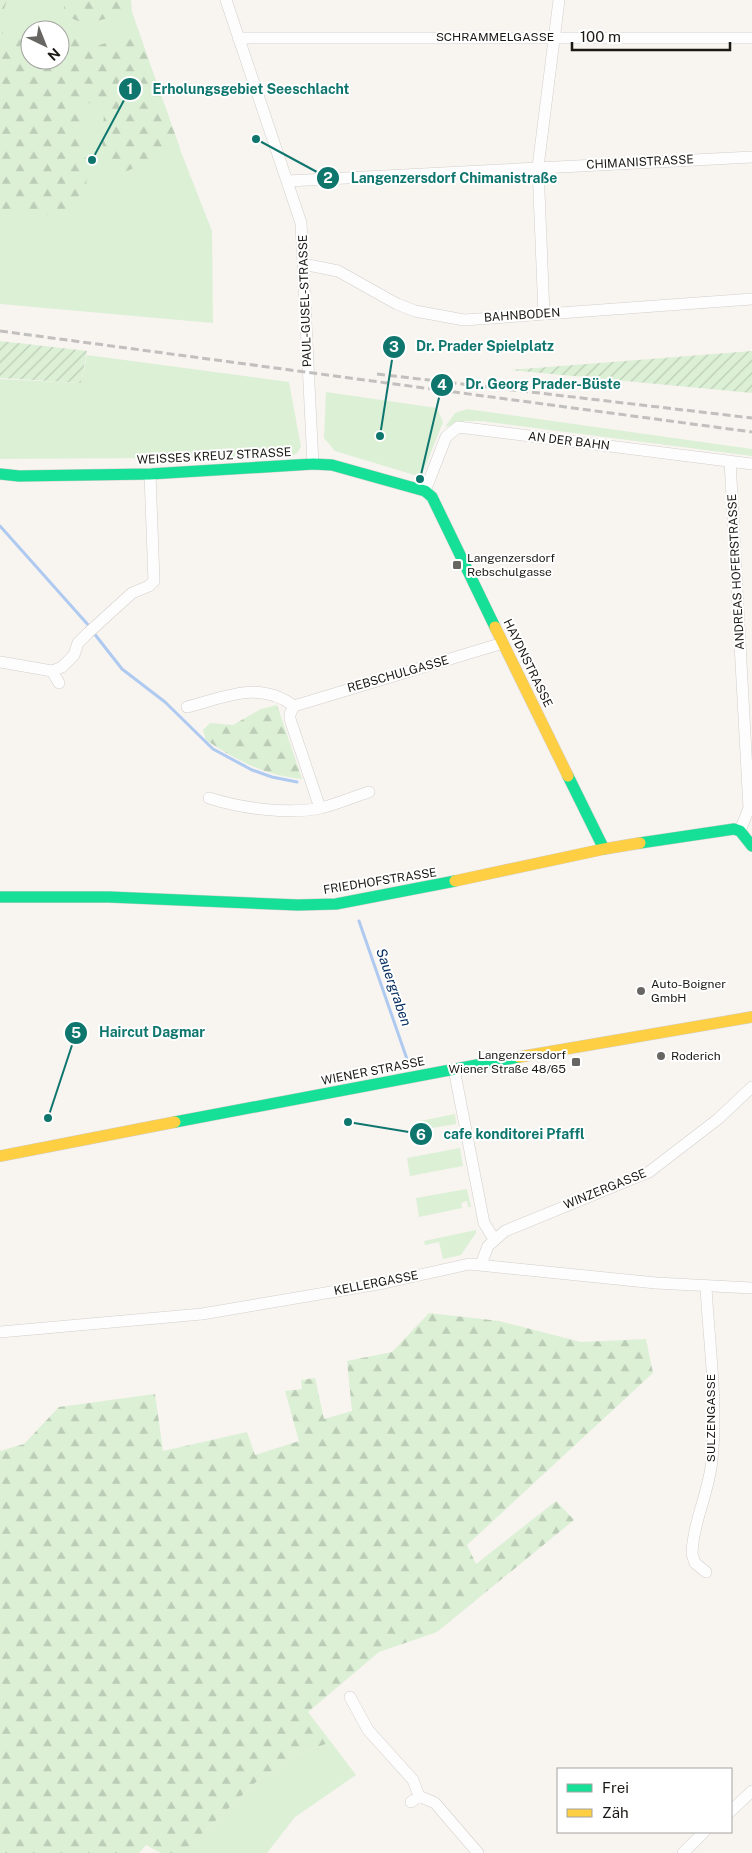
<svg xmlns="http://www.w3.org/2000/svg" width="752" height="1853" font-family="'Public Sans',sans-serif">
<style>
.green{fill:#dcf0d6;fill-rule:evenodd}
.forest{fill:url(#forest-firs)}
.garden{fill:url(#garden-furrows)}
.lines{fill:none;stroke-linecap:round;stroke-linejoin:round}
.stream{stroke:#afcaf1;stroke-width:3}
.street-casing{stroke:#d2cfcb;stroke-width:12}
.fast-casing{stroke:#d2cfcb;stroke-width:12}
.slow-casing{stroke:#d2cfcb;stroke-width:12}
.street{stroke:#fefdfd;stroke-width:11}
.fast{stroke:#16e098;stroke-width:11}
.slow{stroke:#ffcf43;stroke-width:11}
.rail{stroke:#c1c0bf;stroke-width:3;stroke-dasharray:8 4;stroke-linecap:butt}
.poi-dot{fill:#686662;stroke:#fff;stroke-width:2}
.labels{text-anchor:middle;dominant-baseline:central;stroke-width:4;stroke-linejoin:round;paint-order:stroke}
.street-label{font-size:12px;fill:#1b1915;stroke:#fff}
.poi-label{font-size:12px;fill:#1b1915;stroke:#fff;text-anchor:start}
.water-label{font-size:14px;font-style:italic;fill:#072f61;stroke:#fff}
.leader{fill:none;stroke:#0f766e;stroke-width:2}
.callout-dot{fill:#0f766e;stroke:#fff;stroke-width:2}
.mark-label{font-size:15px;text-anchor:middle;font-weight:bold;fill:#fff}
.callout-label{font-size:14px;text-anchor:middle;font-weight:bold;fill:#0f766e;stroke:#fff;stroke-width:4;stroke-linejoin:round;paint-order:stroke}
</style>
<defs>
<pattern id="forest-firs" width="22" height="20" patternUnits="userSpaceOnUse" patternTransform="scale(1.25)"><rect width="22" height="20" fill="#dcf0d6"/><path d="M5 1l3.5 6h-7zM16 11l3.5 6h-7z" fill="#bccdb7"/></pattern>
<pattern id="garden-furrows" width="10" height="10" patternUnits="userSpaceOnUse" patternTransform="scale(1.25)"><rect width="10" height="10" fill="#dcf0d6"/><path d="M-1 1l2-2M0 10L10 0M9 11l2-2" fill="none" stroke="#bccdb7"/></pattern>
</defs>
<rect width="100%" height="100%" fill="#f8f4f0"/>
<path class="green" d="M 0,0 L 128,0 L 174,134 L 212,231 L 213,323 L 0,304 ZM 30,30 L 60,30 L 60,60 L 30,60 Z
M 87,355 L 289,382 L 301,447 L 297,453 L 291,457 L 0,459 L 0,379 L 81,383 Z
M 326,392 L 437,408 L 443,422 L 421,477 L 335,451 L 324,438 Z
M 467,409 L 752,449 L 752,456 L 481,421 L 465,421 L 445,427 L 455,413 Z
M 455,1114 L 456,1124 L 414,1131 L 420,1121 Z
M 460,1148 L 463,1166 L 410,1176 L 407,1158 Z
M 467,1189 L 471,1207 L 468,1207 L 467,1201 L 461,1203 L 462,1208 L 419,1217 L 416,1198 Z
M 476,1230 L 476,1233 L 461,1255 L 443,1259 L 439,1242 L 425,1245 L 424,1241 Z
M 331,1742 L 356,1775 L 295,1817 L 267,1853 L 182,1853 L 257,1781 L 298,1754 Z"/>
<path class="forest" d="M 0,0 L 7,0 L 3,12 L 3,36 L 30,33 L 30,60 L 60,60 L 60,30 L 70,29 L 85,51 L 138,30 L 180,148 L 113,177 L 102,143 L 104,114 L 84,99 L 82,151 L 89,164 L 86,185 L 73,206 L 59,216 L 0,209 Z
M 64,0 L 131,0 L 132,12 L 85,24 L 64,15 Z
M 277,705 L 302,779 C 266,776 236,760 206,740 L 203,730 L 210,723 L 233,725 L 261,709 Z
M 429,1313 L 499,1321 L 581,1342 L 646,1339 L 653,1373 L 467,1545 L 476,1564 L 556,1501 L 574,1520 L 437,1632 L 379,1652 L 308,1712 L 331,1742 L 298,1754 L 257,1781 L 182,1853 L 161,1853 L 146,1845 L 139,1853 L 0,1853 L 0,1451 L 24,1444 L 59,1407 L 155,1394 L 163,1451 L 247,1432 L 255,1455 L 299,1441 L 285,1391 L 302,1389 L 301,1380 L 315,1378 L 324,1419 L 352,1411 L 347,1361 L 392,1352 Z"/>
<path class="garden" d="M 0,341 L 87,351 L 81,383 L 0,378 Z
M 752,351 L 752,393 L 510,370 Z"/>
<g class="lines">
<path class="stream" d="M 0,526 L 90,627
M 93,632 L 122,669 L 165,702 L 213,749 L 252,770 L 272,777 L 297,782
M 359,921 L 408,1062"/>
<g class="street-casing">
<path id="street" d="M 226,0 L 301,223 L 313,464
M 238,38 L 752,38
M 288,181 L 752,157
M 303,264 L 338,271 L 397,304 L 415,311 L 464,320 L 752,299
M 544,314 L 538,167 L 559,0
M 730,461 L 749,808 L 740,831
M 425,491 L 446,437 L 458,427 L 752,464
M 0,662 L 52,671 L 62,667 L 74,655 L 78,643 L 88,633 L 132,593 L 149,586 L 154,581 L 150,474
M 52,671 L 59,683
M 187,707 C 226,697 259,680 294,706
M 209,798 C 240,808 288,815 321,808 C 337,804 353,797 369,792
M 320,808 L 290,719 L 290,714 L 294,706 L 503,643
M 454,1069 L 484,1223 L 494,1239
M 481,1264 L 488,1246 L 505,1231 L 649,1172 L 718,1119 L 752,1087
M 706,1287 C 709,1344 718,1403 712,1460 C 709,1492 693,1522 692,1554 L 695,1563 L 706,1572
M 0,1332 L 202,1314 L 384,1283 L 469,1264 L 656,1283 L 752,1288
M 350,1697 L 368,1730 L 413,1780 L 419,1796
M 411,1802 L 419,1796 L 435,1803 L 478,1853
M 731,1811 L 752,1791
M 683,1853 L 704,1832"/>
</g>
<g class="fast-casing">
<path id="fast" d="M 0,474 L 19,476 L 150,474 L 313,464 L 332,465 L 425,491 L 432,497 L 495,627
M 568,776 L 604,849
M 640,843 L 734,829 L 740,831 L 752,846
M 0,897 L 109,897 L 298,905 L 336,904 L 455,881
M 175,1122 L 519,1057"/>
</g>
<g class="slow-casing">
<path id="slow" d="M 495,627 L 568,776
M 455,881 L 604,849 L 640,843
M 519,1057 L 752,1017
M 0,1156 L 175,1122"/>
</g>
<use href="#street" class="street"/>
<use href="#fast" class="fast"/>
<use href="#slow" class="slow"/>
<path class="rail" d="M 0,331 L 752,432
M 377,374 L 752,418"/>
</g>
<g class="poi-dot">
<rect x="452" y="560" width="10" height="10" rx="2.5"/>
<circle cx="641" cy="991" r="5"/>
<circle cx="661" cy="1056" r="5"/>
<rect x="571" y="1057" width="10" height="10" rx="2.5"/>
</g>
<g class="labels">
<g class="street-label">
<text x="495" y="37">SCHRAMMELGASSE</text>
<text transform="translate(640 162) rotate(-3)">CHIMANISTRASSE</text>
<text transform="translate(305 301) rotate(-92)">PAUL-GUSEL-STRASSE</text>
<text transform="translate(522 315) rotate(-4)">BAHNBODEN</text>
<text transform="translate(569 441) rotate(7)">AN DER BAHN</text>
<text transform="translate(214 456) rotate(-3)">WEISSES KREUZ STRASSE</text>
<text transform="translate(736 572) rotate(-93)">ANDREAS HOFERSTRASSE</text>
<text transform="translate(528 663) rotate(64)">HAYDNSTRASSE</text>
<text transform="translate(398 674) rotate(-16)">REBSCHULGASSE</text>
<text transform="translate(380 881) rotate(-9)">FRIEDHOFSTRASSE</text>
<text transform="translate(373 1071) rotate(-11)">WIENER STRASSE</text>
<text transform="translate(605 1189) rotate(-22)">WINZERGASSE</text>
<text transform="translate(376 1283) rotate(-11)">KELLERGASSE</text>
<text transform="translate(711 1418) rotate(-90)">SULZENGASSE</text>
</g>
<g class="poi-label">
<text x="467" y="558">Langenzersdorf<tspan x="467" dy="14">Rebschulgasse</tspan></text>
<text x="651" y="984">Auto-Boigner<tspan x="651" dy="14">GmbH</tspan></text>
<text x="566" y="1055" text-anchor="end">Langenzersdorf<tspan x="566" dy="14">Wiener Straße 48/65</tspan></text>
<text x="671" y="1056">Roderich</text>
</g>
<g class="water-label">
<text transform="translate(394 987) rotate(71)">Sauergraben</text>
</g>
</g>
<path class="leader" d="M92 160L130 89M256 139L328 178M380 436L394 347M420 479L442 385M48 1118L76 1033M348 1122L421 1134"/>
<g class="callout-dot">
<circle cx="92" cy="160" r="5"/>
<circle cx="256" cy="139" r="5"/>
<circle cx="380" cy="436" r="5"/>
<circle cx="420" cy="479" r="5"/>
<circle cx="48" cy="1118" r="5"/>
<circle cx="348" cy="1122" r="5"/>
<circle cx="130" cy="89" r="12"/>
<circle cx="328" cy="178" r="12"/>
<circle cx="394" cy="347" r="12"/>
<circle cx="442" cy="385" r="12"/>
<circle cx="76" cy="1033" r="12"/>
<circle cx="421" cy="1134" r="12"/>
</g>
<g class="mark-label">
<text x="130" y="94">1</text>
<text x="328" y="183">2</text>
<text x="394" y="352">3</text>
<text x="442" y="390">4</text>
<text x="76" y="1038">5</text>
<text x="421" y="1140">6</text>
</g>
<g class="callout-label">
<text x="251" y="94">Erholungsgebiet Seeschlacht</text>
<text x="454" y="183">Langenzersdorf Chimanistraße</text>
<text x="485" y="351">Dr. Prader Spielplatz</text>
<text x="543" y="389">Dr. Georg Prader-Büste</text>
<text x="152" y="1037">Haircut Dagmar</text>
<text x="514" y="1139">cafe konditorei Pfaffl</text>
</g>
<rect x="557" y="1768" width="175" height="65" fill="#ffffff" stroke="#a4a3a1"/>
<rect x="567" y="1784" width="25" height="8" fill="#16e098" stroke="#a4a3a1"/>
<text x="602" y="1793" font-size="15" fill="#1b1915">Frei</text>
<rect x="567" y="1809" width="25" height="8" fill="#ffcf43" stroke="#a4a3a1"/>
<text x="602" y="1818" font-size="15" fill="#1b1915">Zäh</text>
<g transform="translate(45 45) rotate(137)"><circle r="24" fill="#ffffff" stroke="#a4a3a1"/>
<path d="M0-4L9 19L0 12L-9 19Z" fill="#686662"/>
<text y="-8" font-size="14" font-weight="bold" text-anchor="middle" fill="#1b1915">N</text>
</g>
<path d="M572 42v8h158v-8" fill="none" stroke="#1b1915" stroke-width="2.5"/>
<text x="580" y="42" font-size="15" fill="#1b1915" stroke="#ffffff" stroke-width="4" paint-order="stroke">100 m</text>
</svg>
